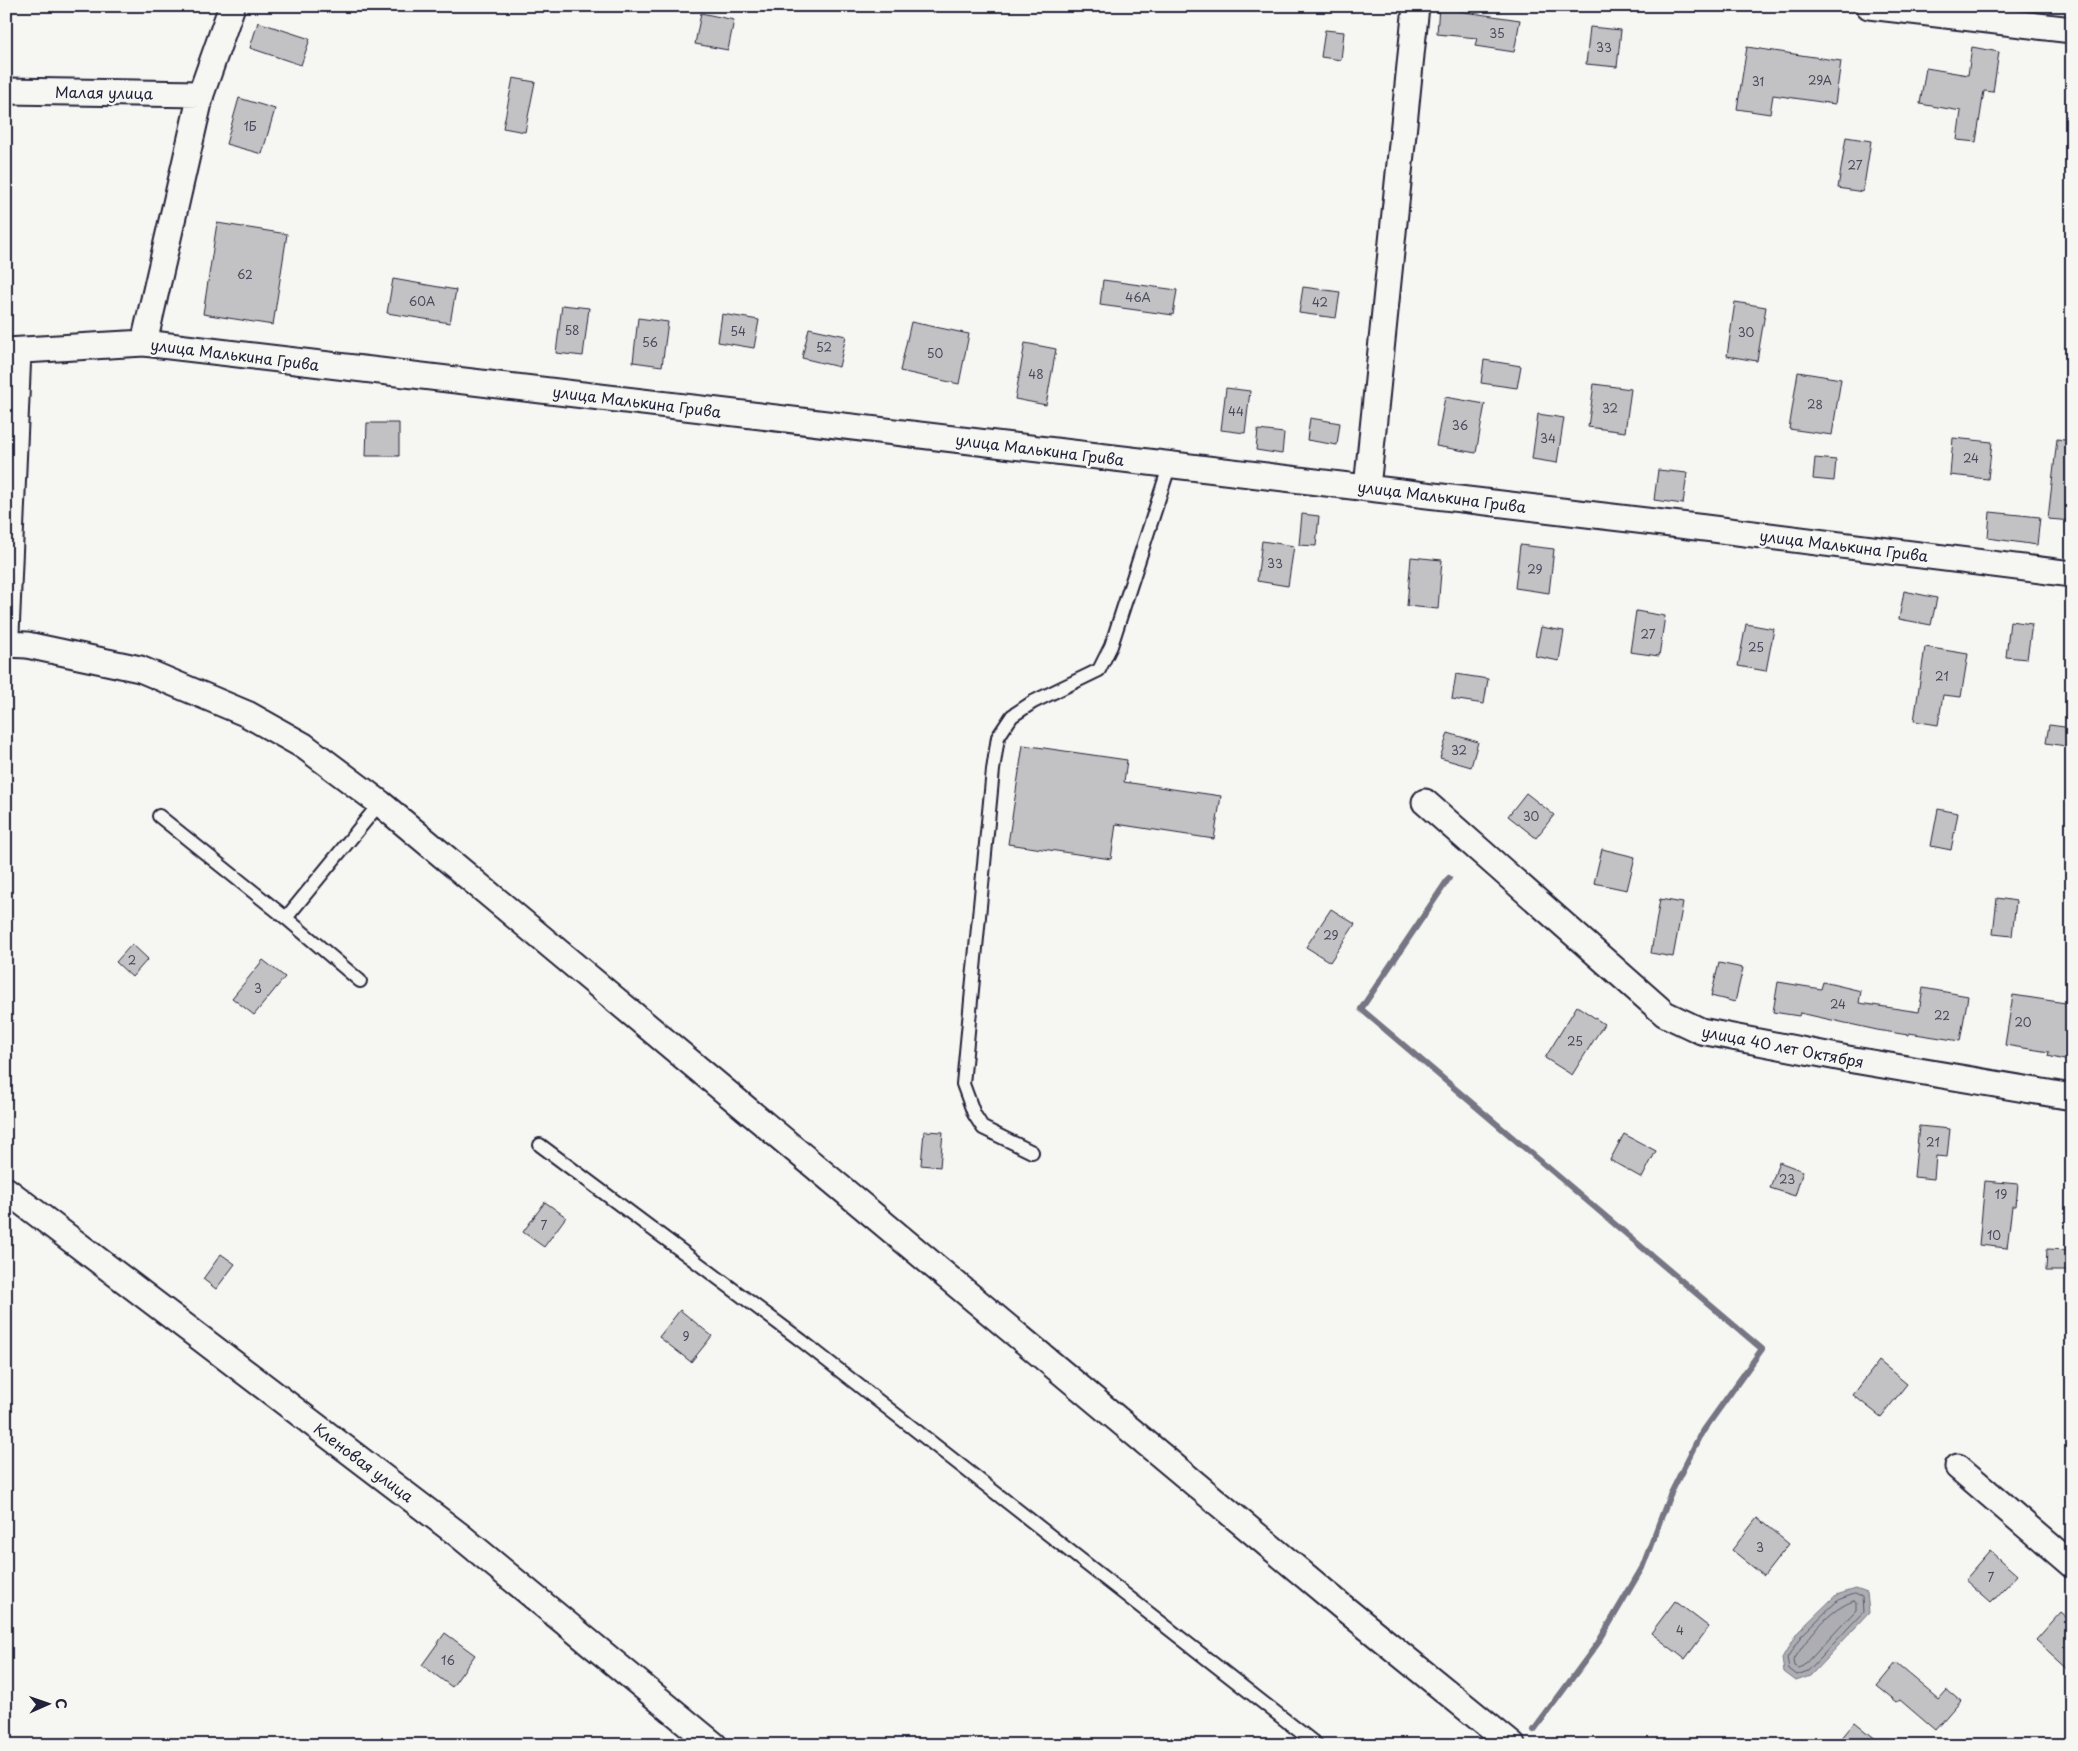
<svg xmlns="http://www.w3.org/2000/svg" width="2078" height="1751" font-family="'Playpen Sans',sans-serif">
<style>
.water{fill:#adadb3;stroke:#757583}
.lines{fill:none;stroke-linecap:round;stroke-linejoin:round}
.shore{stroke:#5a5a6b;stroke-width:1}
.stream{stroke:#757583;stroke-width:6}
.building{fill:#c2c2c4;stroke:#22223b}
.lane-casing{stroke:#22223b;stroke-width:16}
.street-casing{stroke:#22223b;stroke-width:29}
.lane{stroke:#f6f6f2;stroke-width:12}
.street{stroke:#f6f6f2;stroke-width:25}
.labels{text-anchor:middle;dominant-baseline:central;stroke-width:4.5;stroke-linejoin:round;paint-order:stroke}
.number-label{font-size:12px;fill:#4a4a5d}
.street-label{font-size:15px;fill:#22223b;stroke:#f6f6f2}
</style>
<rect width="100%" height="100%" fill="#f6f6f2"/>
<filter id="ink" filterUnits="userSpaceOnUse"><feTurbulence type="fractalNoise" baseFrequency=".02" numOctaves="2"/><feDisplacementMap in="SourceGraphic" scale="10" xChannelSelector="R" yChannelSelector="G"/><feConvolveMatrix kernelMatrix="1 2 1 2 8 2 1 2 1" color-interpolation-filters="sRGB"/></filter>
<g filter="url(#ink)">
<path class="water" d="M 1856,1589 L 1867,1593 L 1869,1613 L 1810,1676 L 1796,1681 L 1784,1672 L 1782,1659 L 1797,1633 L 1836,1595 Z"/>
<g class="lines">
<path class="shore" d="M 1855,1594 L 1862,1597 L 1863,1612 L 1808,1671 L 1797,1675 L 1789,1669 L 1787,1659 L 1801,1636 L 1838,1600 Z
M 1854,1601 L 1856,1603 L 1856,1610 L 1804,1666 L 1799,1668 L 1795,1666 L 1794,1660 C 1806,1639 1830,1608 1854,1601 Z"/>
<path class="stream" d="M 1449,878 L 1361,1009 L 1762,1349 L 1699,1437 L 1669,1497 L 1642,1568 L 1598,1643 L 1534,1730"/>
</g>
<path class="building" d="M 1439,6 L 1459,6 L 1458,11 L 1520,20 L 1514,52 L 1475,46 L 1477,38 L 1437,34 Z
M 701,13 L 734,20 L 728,50 L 695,44 Z
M 258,22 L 310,39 L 301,65 L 250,48 Z
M 1590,27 L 1621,30 L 1617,67 L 1586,64 Z
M 1325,30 L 1344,32 L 1341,60 L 1321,57 Z
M 1747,47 L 1841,61 L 1835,104 L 1773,95 L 1770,114 L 1737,109 Z
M 1972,47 L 1999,52 L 1993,92 L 1984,91 L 1976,142 L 1957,140 L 1961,111 L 1920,104 L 1926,68 L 1968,75 Z
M 513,78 L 535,82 L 525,132 L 503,128 Z
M 239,98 L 275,109 L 262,154 L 226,144 Z
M 1846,137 L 1871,141 L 1863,192 L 1838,188 Z
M 217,223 L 287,234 L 273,325 L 203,314 Z
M 393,279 L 456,290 L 450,323 L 387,313 Z
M 1103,280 L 1177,290 L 1173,315 L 1100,305 Z
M 1303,287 L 1340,292 L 1336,318 L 1299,313 Z
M 1735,302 L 1766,307 L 1757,361 L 1727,356 Z
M 562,305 L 589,308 L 583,356 L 556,353 Z
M 722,314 L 759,320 L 754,348 L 718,342 Z
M 638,318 L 668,322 L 662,366 L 633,362 Z
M 911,322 L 969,334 L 959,384 L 900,371 Z
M 809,328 L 846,336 L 839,367 L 802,358 Z
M 1025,343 L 1056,349 L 1046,405 L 1015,399 Z
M 1484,360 L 1521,366 L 1517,388 L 1481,383 Z
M 1798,372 L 1841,379 L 1832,435 L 1789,429 Z
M 1594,384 L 1631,389 L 1625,432 L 1588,427 Z
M 1226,388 L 1250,391 L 1245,433 L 1221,430 Z
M 1445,397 L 1485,404 L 1476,453 L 1436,446 Z
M 1538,414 L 1564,418 L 1557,463 L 1532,459 Z
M 1310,418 L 1340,423 L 1337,445 L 1307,440 Z
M 367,423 L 399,423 L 399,456 L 366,456 Z
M 1258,430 L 1284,433 L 1282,454 L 1256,450 Z
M 1953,438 L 1992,442 L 1988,479 L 1950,475 Z
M 2057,439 L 2072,441 L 2072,521 L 2048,519 Z
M 1815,458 L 1836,460 L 1834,481 L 1813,479 Z
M 1658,470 L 1687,473 L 1683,504 L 1654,500 Z
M 1990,512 L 2040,517 L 2037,545 L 1988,538 Z
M 1302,514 L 1319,516 L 1316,546 L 1299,545 Z
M 1262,541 L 1294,546 L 1288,586 L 1257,581 Z
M 1520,545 L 1554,549 L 1549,593 L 1515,588 Z
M 1411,557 L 1442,560 L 1438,609 L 1407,606 Z
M 1904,591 L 1937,598 L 1931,625 L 1899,619 Z
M 1636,611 L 1665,616 L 1659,656 L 1630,652 Z
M 2010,621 L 2032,624 L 2027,659 L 2006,657 Z
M 1746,624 L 1774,629 L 1766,671 L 1738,666 Z
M 1541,627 L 1564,631 L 1559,661 L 1535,656 Z
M 1925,647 L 1968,654 L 1961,697 L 1943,695 L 1938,725 L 1914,721 Z
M 1456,674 L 1488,679 L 1484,704 L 1452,699 Z
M 2049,725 L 2072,728 L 2072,747 L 2046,743 Z
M 1448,733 L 1478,742 L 1471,767 L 1440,758 Z
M 1023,745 L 1127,760 L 1124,782 L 1221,796 L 1214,839 L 1116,824 L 1111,859 L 1008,844 Z
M 1526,793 L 1554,815 L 1536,838 L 1508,816 Z
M 1938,809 L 1958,813 L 1951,850 L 1931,846 Z
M 1602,849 L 1635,857 L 1627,890 L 1594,883 Z
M 1997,898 L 2016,901 L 2012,936 L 1993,934 Z
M 1660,899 L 1683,903 L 1673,957 L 1651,953 Z
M 1331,909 L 1355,924 L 1330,962 L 1306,947 Z
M 132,944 L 148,959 L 132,977 L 116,962 Z
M 263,960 L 285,977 L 254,1015 L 232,998 Z
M 1719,963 L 1743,968 L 1735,1002 L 1711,996 Z
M 1778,982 L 1821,989 L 1823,982 L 1861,991 L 1859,1003 L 1919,1012 L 1923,988 L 1968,996 L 1960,1041 L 1909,1033 L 1908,1035 L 1877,1030 L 1800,1013 L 1799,1016 L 1773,1012 Z
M 2013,995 L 2072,1004 L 2072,1062 L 2048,1056 L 2049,1052 L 2005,1045 Z
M 1577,1006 L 1604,1024 L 1572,1075 L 1545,1058 Z
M 1919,1126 L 1950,1129 L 1947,1157 L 1936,1156 L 1934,1179 L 1914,1177 Z
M 924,1131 L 943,1132 L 940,1167 L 921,1165 Z
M 1624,1134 L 1656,1151 L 1642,1178 L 1610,1160 Z
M 1779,1162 L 1803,1171 L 1795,1196 L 1770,1188 Z
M 1985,1181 L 2018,1184 L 2016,1206 L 2012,1206 L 2007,1248 L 1979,1245 Z
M 545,1202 L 566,1217 L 544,1247 L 523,1232 Z
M 2047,1249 L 2072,1250 L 2072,1271 L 2046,1271 Z
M 221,1254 L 235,1264 L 216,1289 L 203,1279 Z
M 680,1310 L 712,1336 L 691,1362 L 659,1337 Z
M 1879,1361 L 1907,1384 L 1881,1417 L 1853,1395 Z
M 1757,1518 L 1789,1544 L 1764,1576 L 1732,1550 Z
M 1990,1551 L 2017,1575 L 1991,1603 L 1965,1580 Z
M 1675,1601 L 1709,1627 L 1685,1659 L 1651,1633 Z
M 2060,1613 L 2072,1623 L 2072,1673 L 2036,1640 Z
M 445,1633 L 475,1655 L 452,1687 L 422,1665 Z
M 1896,1663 L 1939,1699 L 1947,1690 L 1960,1701 L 1935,1730 L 1900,1700 L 1897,1702 L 1877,1686 Z
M 1855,1722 L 1883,1745 L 1836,1745 Z"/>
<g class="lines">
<g class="lane-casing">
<path id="lane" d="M 159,816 L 286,918 L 380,803
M 286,918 L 360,981
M 540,1145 L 802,1341 L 1317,1745
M 1032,1152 L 983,1128 L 974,1114 L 963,1084 L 993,770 L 998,737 L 1012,716 L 1033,702 L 1099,670 L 1111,646 L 1170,464"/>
</g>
<g class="street-casing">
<path id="street" d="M 1869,6 L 2072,30
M 6,91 L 201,94
M 144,343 L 201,94 L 232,6
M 6,351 L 144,343 L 1705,528 L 2072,574
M 1367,488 L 1416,6
M 6,634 L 18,351
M 6,644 L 27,645 L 140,669 L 247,714 L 304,746 L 380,803 L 1345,1609 L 1512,1745
M 1425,802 L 1665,1014 L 1701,1031 L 1848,1059 L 2072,1097
M 6,1190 L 459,1535 L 714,1745
M 1958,1467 L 2072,1565"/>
</g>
<use href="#lane" class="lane"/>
<use href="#street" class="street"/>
</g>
</g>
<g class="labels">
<g class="number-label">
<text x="1497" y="33">35</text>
<text x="1604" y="47">33</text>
<text x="1820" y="80">29А</text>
<text x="1758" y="81">31</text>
<text x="250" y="126">1Б</text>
<text x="1855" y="165">27</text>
<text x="245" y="274">62</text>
<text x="1138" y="297">46А</text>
<text x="422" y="301">60А</text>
<text x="1320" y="302">42</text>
<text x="572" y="330">58</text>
<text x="738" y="331">54</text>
<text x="1746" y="332">30</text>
<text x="650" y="342">56</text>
<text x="824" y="347">52</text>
<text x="935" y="353">50</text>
<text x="1036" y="374">48</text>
<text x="1815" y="404">28</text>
<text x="1610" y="408">32</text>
<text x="1236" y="411">44</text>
<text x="1460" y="425">36</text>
<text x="1548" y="438">34</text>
<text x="1971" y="458">24</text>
<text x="1275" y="563">33</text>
<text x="1535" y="569">29</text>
<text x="1648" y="634">27</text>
<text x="1756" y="647">25</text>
<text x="1942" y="676">21</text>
<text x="1459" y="750">32</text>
<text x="1531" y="816">30</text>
<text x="1331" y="935">29</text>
<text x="132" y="960">2</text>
<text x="258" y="988">3</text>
<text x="1838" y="1004">24</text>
<text x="1942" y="1015">22</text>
<text x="2023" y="1022">20</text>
<text x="1575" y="1041">25</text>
<text x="1933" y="1142">21</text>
<text x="1787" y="1179">23</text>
<text x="2001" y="1194">19</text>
<text x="544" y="1225">7</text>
<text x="1994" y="1235">10</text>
<text x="686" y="1336">9</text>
<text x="1760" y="1547">3</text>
<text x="1991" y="1577">7</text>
<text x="1680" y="1630">4</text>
<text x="448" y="1660">16</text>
</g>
<g class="street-label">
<text transform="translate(104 92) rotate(1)">Малая улица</text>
<text transform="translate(235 354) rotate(7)">улица Малькина Грива</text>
<text transform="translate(637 401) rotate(7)">улица Малькина Грива</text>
<text transform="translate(1040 449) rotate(7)">улица Малькина Грива</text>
<text transform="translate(1442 496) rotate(7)">улица Малькина Грива</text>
<text transform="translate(1844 545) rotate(7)">улица Малькина Грива</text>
<text transform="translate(1783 1046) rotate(11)">улица 40 лет Октября</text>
<text transform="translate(364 1462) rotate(37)">Кленовая улица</text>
</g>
</g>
<rect width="2078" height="1751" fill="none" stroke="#f6f6f2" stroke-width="25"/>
<rect x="12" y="12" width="2053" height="1726" fill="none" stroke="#22223b" stroke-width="2" filter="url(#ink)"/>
<g transform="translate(48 1704) rotate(88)" stroke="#f6f6f2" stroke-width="4" paint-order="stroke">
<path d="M0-4L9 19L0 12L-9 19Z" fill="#22223b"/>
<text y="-8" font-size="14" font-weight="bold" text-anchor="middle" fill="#22223b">С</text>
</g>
</svg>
